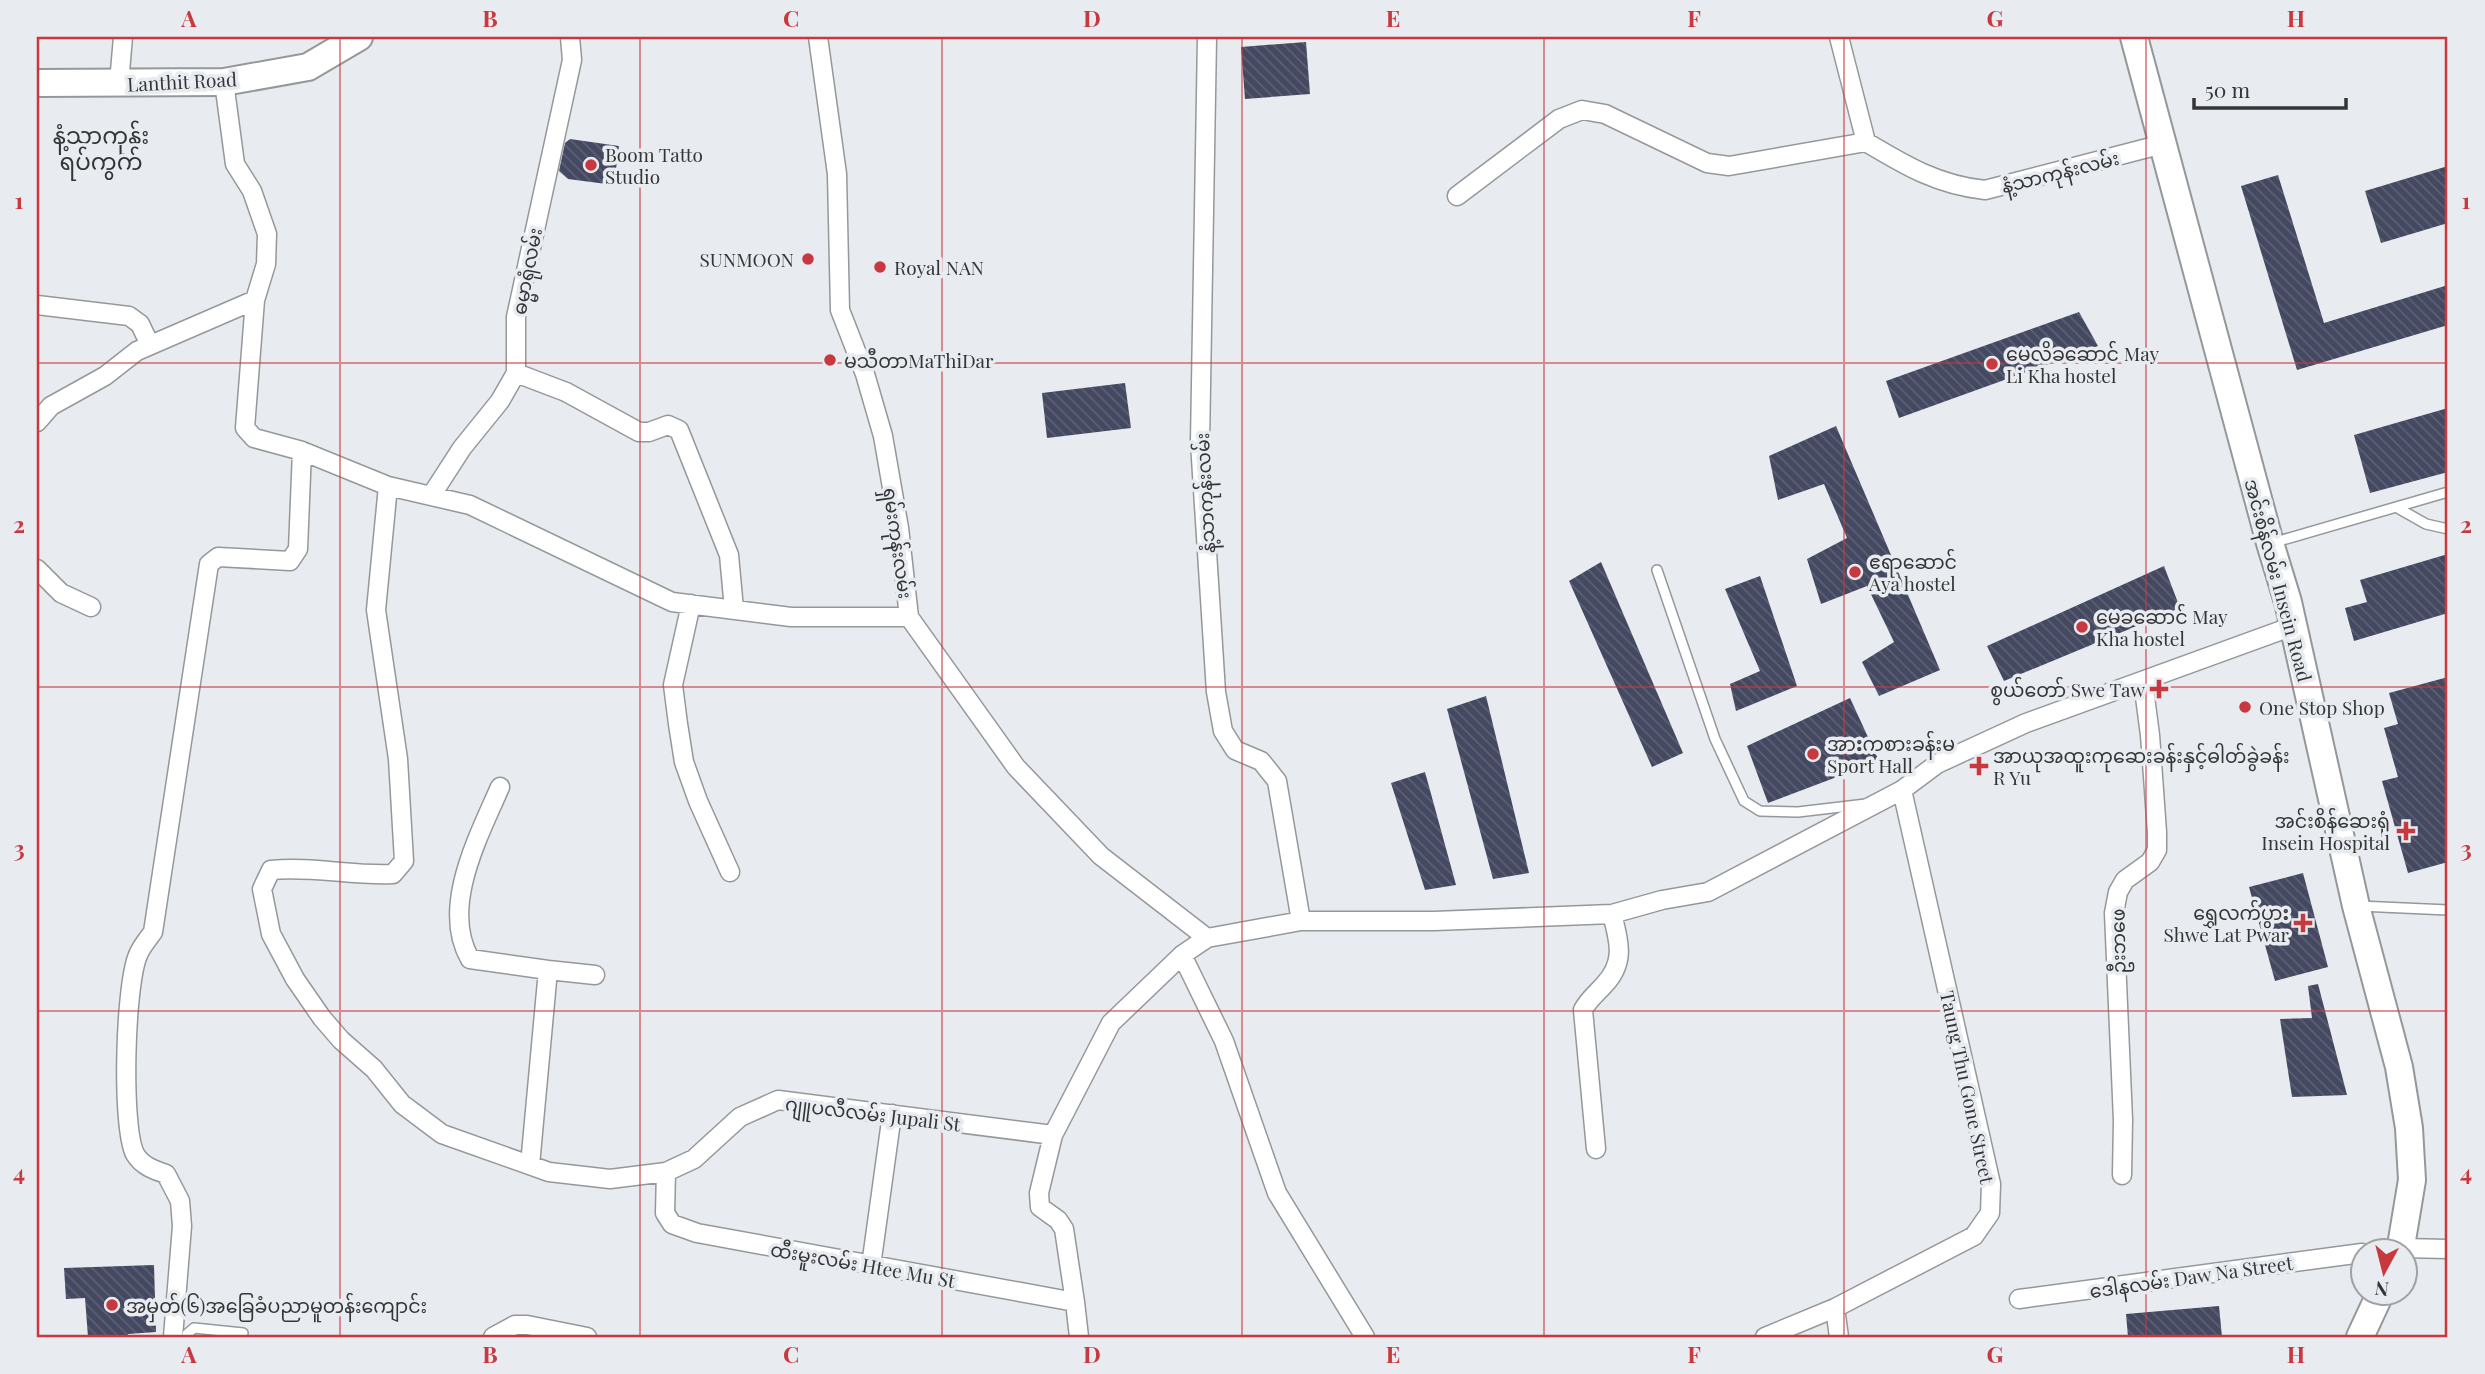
<svg xmlns="http://www.w3.org/2000/svg" width="2485" height="1374" font-family="'Playfair Display','Noto Sans Myanmar',serif">
<style>
.building{fill:url(#building-back-hatch)}
.lines{fill:none;stroke-linecap:round;stroke-linejoin:round}
.service-casing{stroke:#95989b;stroke-width:12}
.minor-casing{stroke:#95989b;stroke-width:21}
.primary-casing{stroke:#95989b;stroke-width:30}
.service{stroke:#fff;stroke-width:9}
.minor{stroke:#fff;stroke-width:18}
.primary{stroke:#fff;stroke-width:26}
.grid{fill:none;stroke:#c8383f;stroke-width:2;stroke-opacity:0.55}
.poi-dot{fill:#c8383f;stroke:#e8ebef;stroke-width:2.5}
.labels{text-anchor:middle;dominant-baseline:central;stroke-width:7;stroke-linejoin:round;paint-order:stroke}
.street-label{font-size:19px;fill:#343537;stroke:#e8ebef}
.poi-label{font-size:19px;fill:#343537;stroke:#e8ebef;text-anchor:start}
.quarter-label{font-size:23px;fill:#343537;stroke:#e8ebef}
.neatline{fill:none;stroke:#c8383f;stroke-width:2.5}
.grid-label{font-size:23px;text-anchor:middle;font-weight:bold;fill:#c8383f}
</style>
<defs>
<pattern id="building-back-hatch" width="6" height="6" patternUnits="userSpaceOnUse" patternTransform="scale(1.75)"><rect width="6" height="6" fill="#444860"/><path d="M-1 5l2 2M0 0l6 6M5-1l2 2" fill="none" stroke="#5d6074"/></pattern>
</defs>
<rect width="100%" height="100%" fill="#e8ebef"/>
<path class="building" d="M 1306,42 L 1310,94 L 1245,99 L 1241,47 Z
M 570,139 L 619,146 L 614,185 L 568,179 L 559,171 L 565,143 Z
M 2448,166 L 2448,223 L 2381,243 L 2365,191 Z
M 2278,175 L 2324,323 L 2448,285 L 2448,325 L 2297,370 L 2241,186 Z
M 2079,312 L 2098,346 L 1899,418 L 1886,381 Z
M 1125,383 L 1131,428 L 1047,438 L 1042,393 Z
M 2448,408 L 2448,472 L 2370,493 L 2354,435 Z
M 1836,426 L 1940,670 L 1879,696 L 1862,662 L 1894,642 L 1867,586 L 1821,604 L 1807,559 L 1847,538 L 1824,484 L 1778,500 L 1769,456 Z
M 2448,554 L 2448,613 L 2354,641 L 2345,608 L 2367,602 L 2360,580 Z
M 1601,562 L 1683,753 L 1652,767 L 1569,581 Z
M 2164,566 L 2180,608 L 2004,681 L 1987,646 Z
M 1760,576 L 1797,686 L 1736,711 L 1730,684 L 1760,671 L 1725,589 Z
M 2448,677 L 2448,862 L 2408,873 L 2382,781 L 2398,777 L 2384,728 L 2398,724 L 2389,693 Z
M 1486,696 L 1529,873 L 1493,879 L 1447,709 Z
M 1850,698 L 1879,761 L 1768,803 L 1747,746 Z
M 1425,772 L 1456,885 L 1425,890 L 1391,783 Z
M 2303,873 L 2328,967 L 2275,981 L 2249,887 Z
M 2318,984 L 2347,1095 L 2292,1097 L 2280,1019 L 2312,1018 L 2308,986 Z
M 154,1265 L 156,1332 L 128,1334 L 128,1337 L 88,1337 L 85,1298 L 66,1299 L 64,1268 Z
M 2219,1306 L 2222,1337 L 2128,1337 L 2126,1314 Z"/>
<g class="lines">
<g class="service-casing">
<path id="service" d="M 2396,507 L 2426,524 L 2448,529
M 2272,543 L 2448,492
M 1657,570 L 1715,739 L 1744,801 L 1760,811 L 1798,812 L 1866,804
M 2359,906 L 2448,910
M 187,1337 L 187,1334 L 194,1328 L 243,1333"/>
</g>
<g class="minor-casing">
<path id="minor" d="M 570,37 L 572,60 L 516,317 L 516,373 L 566,392 L 639,432 L 649,432 L 668,425 L 679,430 L 729,555 L 734,609
M 818,37 L 837,174 L 840,310 L 865,374 L 883,436 L 899,528 L 909,617 L 1016,767 L 1101,856 L 1207,938
M 1207,37 L 1200,443 L 1216,692 L 1223,731 L 1235,750 L 1261,761 L 1277,781 L 1301,921
M 1839,37 L 1866,142 C 1906,166 1938,185 1985,190 L 2163,144
M 224,82 L 235,164 L 252,191 L 267,234 L 266,264 L 255,300 L 245,428 L 254,438 L 302,451 L 388,486 L 470,505 L 672,602 L 791,617 L 909,617
M 119,83 L 123,37
M 1457,196 L 1559,119 L 1582,110 L 1605,114 L 1707,163 L 1729,166 L 1866,142
M 37,305 L 129,316 L 140,324 L 150,345
M 37,422 L 51,406 L 105,376 L 137,351 L 255,300
M 388,486 L 376,610 L 398,759 L 404,861 L 393,874 C 352,876 312,866 271,870 L 262,889 L 271,934 L 295,979 L 322,1018 L 341,1040 L 374,1069 L 402,1104 L 442,1134 L 549,1172 L 610,1179 L 666,1172 L 694,1159 L 740,1117 L 778,1100 L 1053,1135
M 431,496 L 462,448 L 500,401 L 516,373
M 37,569 L 61,593 L 91,607
M 691,604 L 673,685 L 678,724 L 684,762 L 698,801 L 730,872
M 500,787 C 479,836 440,907 470,959 L 548,970 L 530,1165
M 1182,955 L 1224,1041 L 1277,1193 L 1365,1337
M 548,970 L 595,975
M 1596,1149 L 1583,1010 C 1588,1000 1596,994 1604,985 C 1626,962 1619,941 1612,914
M 666,1172 L 665,1213 L 672,1224 L 697,1233 L 1075,1302 L 1079,1337
M 2122,1175 L 2123,1120 L 2114,913 L 2118,892 L 2125,880 L 2150,862 L 2157,850 L 2157,832 L 2150,735 L 2143,682
M 2377,1252 L 2402,1248 L 2448,1249
M 871,1266 L 892,1114
M 2019,1299 L 2362,1253
M 1075,1302 L 1064,1229 L 1058,1220 L 1040,1207 L 1039,1193 L 1053,1135 L 1111,1023 L 1182,955 L 1207,938 L 1301,921 L 1434,921 L 1612,914 L 1662,900 L 1708,892 L 1902,790 L 1937,764 L 2026,723 L 2293,626
M 1835,1308 L 1839,1337
M 173,1337 L 182,1226 L 180,1201 L 166,1174 C 154,1170 142,1166 135,1154 C 121,1126 125,985 138,955 C 141,947 148,939 153,932 L 209,564 L 218,557 L 290,561 L 298,549 L 302,451
M 493,1337 L 515,1325 L 527,1325 L 587,1337
M 1765,1337 L 1835,1308 L 1974,1236 L 1990,1213 L 1991,1184 L 1902,790"/>
</g>
<g class="primary-casing">
<path id="primary" d="M 2134,37 L 2270,543 L 2288,602 L 2356,906 L 2399,1067 L 2409,1128 L 2412,1180 L 2400,1252
M 37,83 L 224,82 L 308,67 L 359,37
M 2360,1337 L 2380,1294"/>
</g>
<use href="#service" class="service"/>
<use href="#minor" class="minor"/>
<use href="#primary" class="primary"/>
</g>
<path class="grid" d="M 340,37 L 340,1337M 640,37 L 640,1337M 942,37 L 942,1337M 1242,37 L 1242,1337M 1544,37 L 1544,1337M 1844,37 L 1844,1337M 2146,37 L 2146,1337M 37,363 L 2448,363M 37,687 L 2448,687M 37,1011 L 2448,1011"/>
<g class="poi-dot">
<circle cx="591" cy="165" r="7"/>
<circle cx="808" cy="259" r="7"/>
<circle cx="880" cy="267" r="7"/>
<circle cx="830" cy="360" r="7"/>
<circle cx="1992" cy="364" r="7"/>
<circle cx="1855" cy="572" r="7"/>
<circle cx="2082" cy="627" r="7"/>
<path d="M2155.5 678.5h7v7h7v7h-7v7h-7v-7h-7v-7h7z"/>
<circle cx="2245" cy="707" r="7"/>
<circle cx="1813" cy="754" r="7"/>
<path d="M1975.5 755.5h7v7h7v7h-7v7h-7v-7h-7v-7h7z"/>
<path d="M2402.5 820.5h7v7h7v7h-7v7h-7v-7h-7v-7h7z"/>
<path d="M2299.5 912.5h7v7h7v7h-7v7h-7v-7h-7v-7h7z"/>
<circle cx="112" cy="1305" r="7"/>
</g>
<g class="labels">
<g class="street-label">
<text transform="translate(182 81) rotate(-3)">Lanthit Road</text>
<text transform="translate(2060 171) rotate(-14)">နံ့သာကုန်းလမ်း</text>
<text transform="translate(526 271) rotate(-79)">ဓမ္မာရုံလမ်း</text>
<text transform="translate(1204 493) rotate(-93)">နံ့သာကုန်းလမ်း</text>
<text transform="translate(899 543) rotate(82)">ရှမ်းကုန်းလမ်း</text>
<text transform="translate(2279 580) rotate(75)">အင်းစိန်လမ်း Insein Road</text>
<text transform="translate(2117 941) rotate(-91)">ဦးဘဖေ</text>
<text transform="translate(1968 1087) rotate(78)">Taung Thu Gone Street</text>
<text transform="translate(873 1113) rotate(7)">ဂျူပလီလမ်း Jupali St</text>
<text transform="translate(863 1264) rotate(10)">ထီးမူးလမ်း Htee Mu St</text>
<text transform="translate(2191 1276) rotate(-8)">ဒေါနလမ်း Daw Na Street</text>
</g>
<g class="poi-label">
<text x="605" y="154">Boom Tatto<tspan x="605" dy="22">Studio</tspan></text>
<text x="794" y="259" text-anchor="end">SUNMOON</text>
<text x="894" y="267">Royal NAN</text>
<text x="2006" y="353">မေလိခဆောင် May<tspan x="2006" dy="22">Li Kha hostel</tspan></text>
<text x="844" y="360">မသီတာMaThiDar</text>
<text x="1869" y="561">ဧရာဆောင်<tspan x="1869" dy="22">Aya hostel</tspan></text>
<text x="2096" y="616">မေခဆောင် May<tspan x="2096" dy="22">Kha hostel</tspan></text>
<text x="2145" y="689" text-anchor="end">စွယ်တော် Swe Taw</text>
<text x="2259" y="707">One Stop Shop</text>
<text x="1827" y="743">အားကစားခန်းမ<tspan x="1827" dy="22">Sport Hall</tspan></text>
<text x="1993" y="755">အာယုအထူးကုဆေးခန်းနှင့်ဓါတ်ခွဲခန်း<tspan x="1993" dy="22">R Yu</tspan></text>
<text x="2390" y="820" text-anchor="end">အင်းစိန်ဆေးရုံ<tspan x="2390" dy="22">Insein Hospital</tspan></text>
<text x="2289" y="912" text-anchor="end">ရွှေလက်ပွား<tspan x="2289" dy="22">Shwe Lat Pwar</tspan></text>
<text x="126" y="1305">အမှတ်(၆)အခြေခံပညာမူတန်းကျောင်း</text>
</g>
<g class="quarter-label">
<text x="101" y="134">နံ့သာကုန်း<tspan x="101" dy="26">ရပ်ကွက်</tspan></text>
</g>
</g>
<rect width="2485" height="1374" fill="none" stroke="#e8ebef" stroke-width="77"/>
<g transform="translate(2384 1272) rotate(187)"><circle r="33" fill="#e8ebef" stroke="#a0a2a5" stroke-width="2"/>
<path d="M0-5L12 26L0 18L-12 26Z" fill="#c8383f"/>
<text y="-10" font-size="19" font-weight="bold" text-anchor="middle" fill="#343537">N</text>
</g>
<path d="M2194 98v10h152v-10" fill="none" stroke="#343537" stroke-width="3.5"/>
<text x="2205" y="98" font-size="21" fill="#343537" stroke="#e8ebef" stroke-width="5" paint-order="stroke">50 m</text>
<rect x="38" y="38" width="2408" height="1298" class="neatline"/>
<g class="grid-label">
<text x="189" y="27">A</text>
<text x="490" y="27">B</text>
<text x="791" y="27">C</text>
<text x="1092" y="27">D</text>
<text x="1393" y="27">E</text>
<text x="1694" y="27">F</text>
<text x="1995" y="27">G</text>
<text x="2296" y="27">H</text>
<text x="19" y="209">1</text>
<text x="2466" y="209">1</text>
<text x="19" y="533">2</text>
<text x="2466" y="533">2</text>
<text x="19" y="857">3</text>
<text x="2466" y="857">3</text>
<text x="19" y="1181">4</text>
<text x="2466" y="1181">4</text>
<text x="189" y="1363">A</text>
<text x="490" y="1363">B</text>
<text x="791" y="1363">C</text>
<text x="1092" y="1363">D</text>
<text x="1393" y="1363">E</text>
<text x="1694" y="1363">F</text>
<text x="1995" y="1363">G</text>
<text x="2296" y="1363">H</text>
</g>
</svg>
